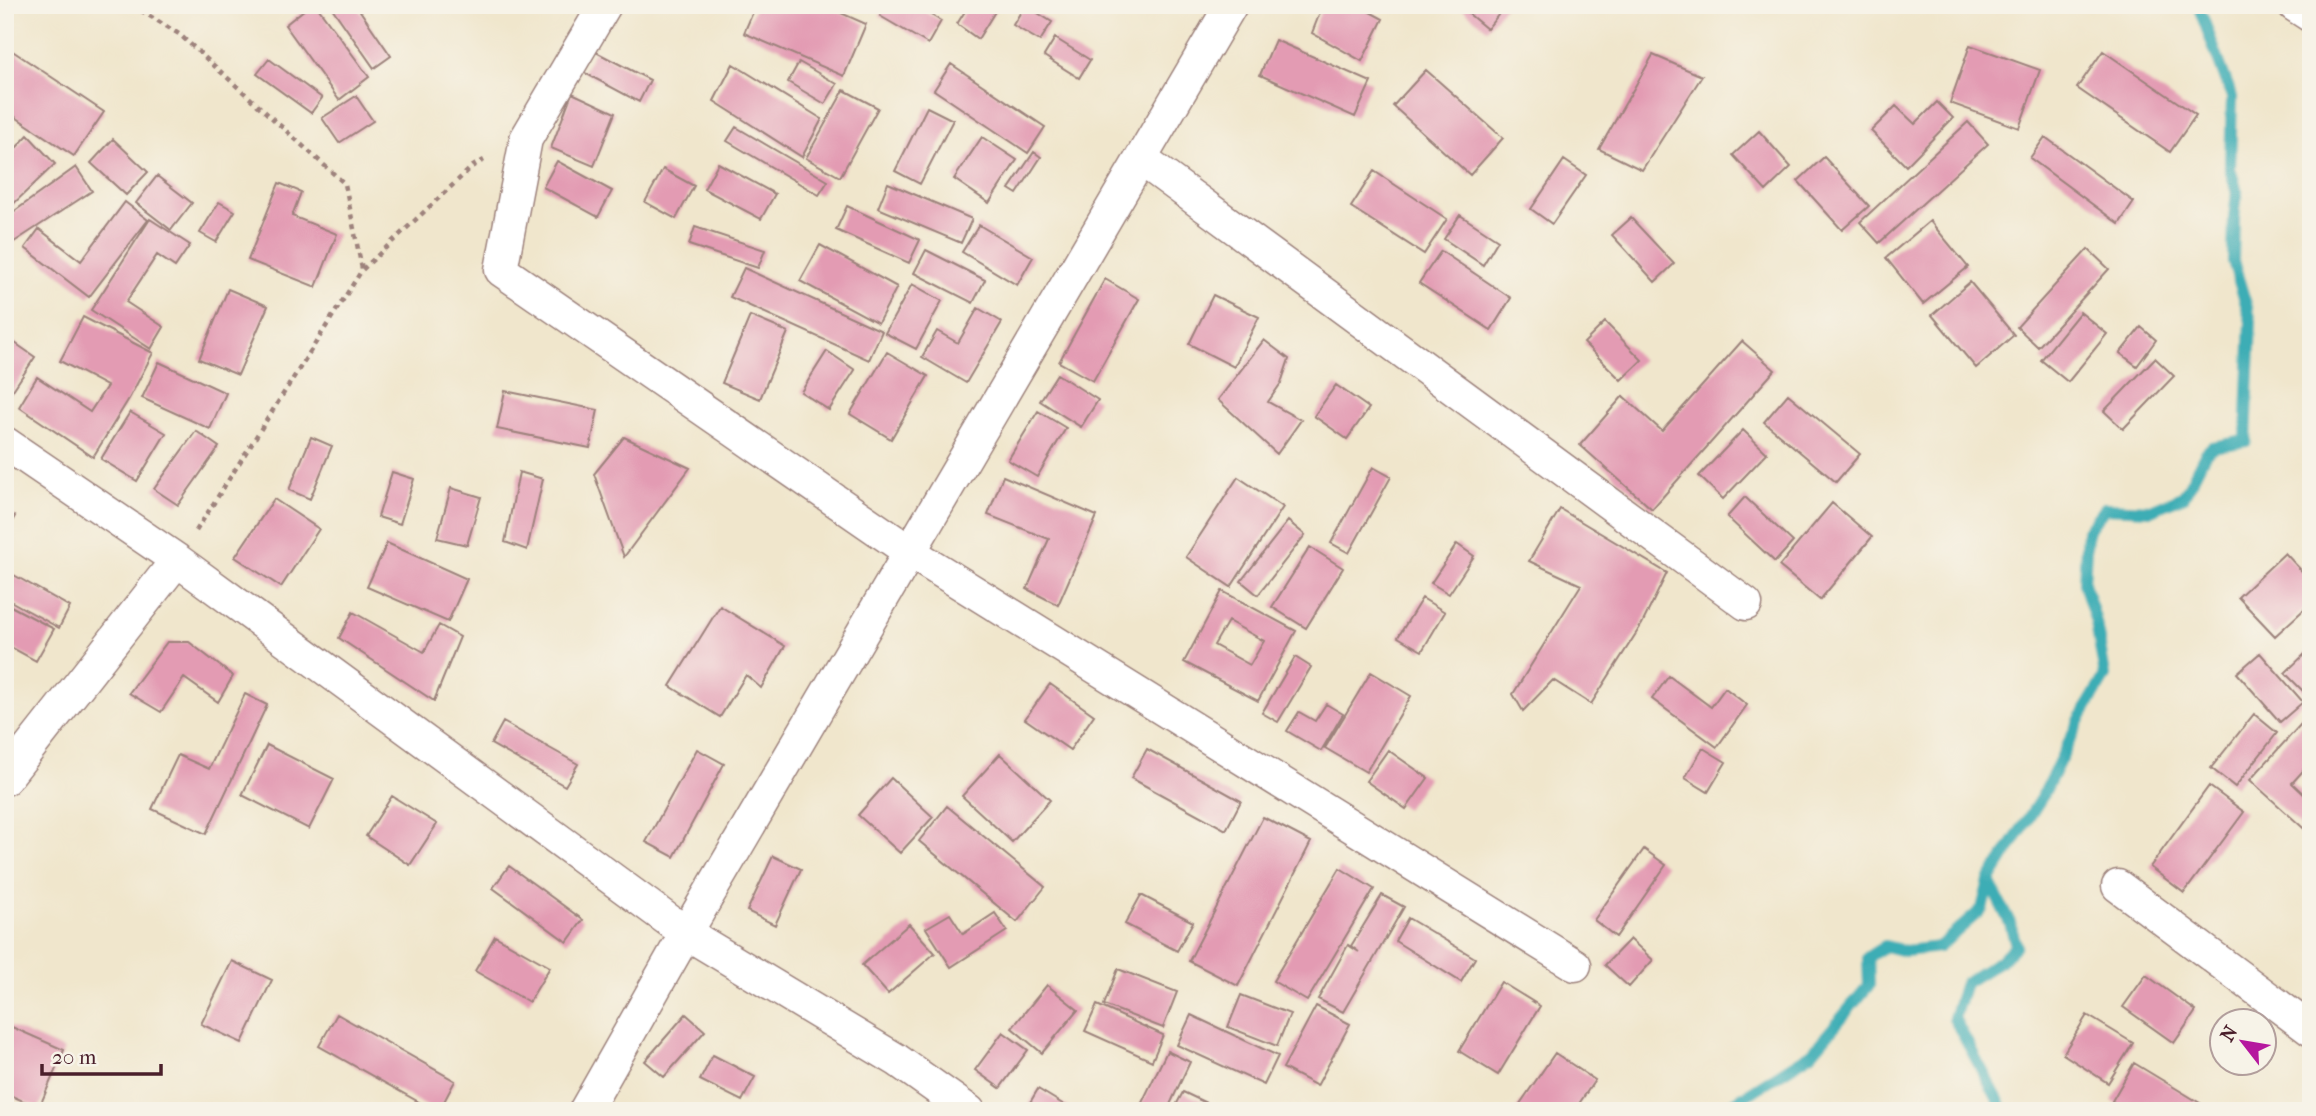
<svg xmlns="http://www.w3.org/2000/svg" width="2316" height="1116" font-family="'IM FELL French Canon',serif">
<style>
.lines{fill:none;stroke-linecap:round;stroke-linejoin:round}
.stream{stroke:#3cadb5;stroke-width:12}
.building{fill:#e39bb3;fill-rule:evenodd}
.minor-casing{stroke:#9d827c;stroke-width:35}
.path{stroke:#9d827c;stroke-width:4.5;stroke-dasharray:5 5;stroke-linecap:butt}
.minor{stroke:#fff;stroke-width:32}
</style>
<rect width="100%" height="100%" fill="#f7f3e8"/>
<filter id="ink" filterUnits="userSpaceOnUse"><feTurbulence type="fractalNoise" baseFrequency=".0143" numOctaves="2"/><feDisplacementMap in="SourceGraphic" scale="14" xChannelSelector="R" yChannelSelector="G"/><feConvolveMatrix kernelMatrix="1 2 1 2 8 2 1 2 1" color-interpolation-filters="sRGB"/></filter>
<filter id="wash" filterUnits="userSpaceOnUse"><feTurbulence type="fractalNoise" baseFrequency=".00686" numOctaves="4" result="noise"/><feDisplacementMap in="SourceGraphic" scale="28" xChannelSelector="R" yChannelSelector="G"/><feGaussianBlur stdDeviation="1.57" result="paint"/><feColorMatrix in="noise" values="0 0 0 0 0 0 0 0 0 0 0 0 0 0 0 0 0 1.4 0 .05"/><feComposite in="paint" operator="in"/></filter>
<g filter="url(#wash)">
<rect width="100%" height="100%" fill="#f0e6cc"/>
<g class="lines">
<path class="stream" d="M 1989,881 L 2010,923 L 2016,945 L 2000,961 L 1965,983 L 1954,1018 L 2004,1111
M 1721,1111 L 1812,1053 L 1869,985 L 1868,957 L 1885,946 L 1905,951 L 1939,947 L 1982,909 L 1989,881 L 2043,795 L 2082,715 L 2105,676 L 2096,622 L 2084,583 L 2087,531 L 2105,508 L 2151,510 L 2184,496 L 2205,454 L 2212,447 L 2246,441 L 2251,321 L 2233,261 L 2234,218 L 2237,192 L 2230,169 L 2232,97 L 2198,5"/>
</g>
<g id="blocks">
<path class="building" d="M 310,5 L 316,5 L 369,77 L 339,100 L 285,25 Z
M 330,5 L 356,5 L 391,56 L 374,68 Z
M 756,5 L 823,5 L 866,24 L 844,76 L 744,33 Z
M 886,5 L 914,5 L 941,21 L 928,44 L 880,16 Z
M 969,5 L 999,5 L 978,39 L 957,24 Z
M 1025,5 L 1052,22 L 1040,41 L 1013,25 Z
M 1323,5 L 1357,5 L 1383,19 L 1362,61 L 1312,33 Z
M 1458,5 L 1506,5 L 1487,29 Z
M 1055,38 L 1090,60 L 1079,78 L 1044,56 Z
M 1275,40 L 1371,82 L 1355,117 L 1260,75 Z
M 1970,45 L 2040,70 L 2019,128 L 1950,103 Z
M 5,46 L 104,112 L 74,156 L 5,110 Z
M 594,51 L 650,80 L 639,102 L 583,72 Z
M 2103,51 L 2196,115 L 2170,152 L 2077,88 Z
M 1653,55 L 1702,76 L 1642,170 L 1599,149 Z
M 269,59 L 322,98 L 311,113 L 257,74 Z
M 799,62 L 837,84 L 825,104 L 788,82 Z
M 733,64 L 822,119 L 802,157 L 714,101 Z
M 951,64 L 1045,127 L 1028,153 L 934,90 Z
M 1426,70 L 1503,138 L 1470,175 L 1393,106 Z
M 844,90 L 878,108 L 840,177 L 806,158 Z
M 572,93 L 615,113 L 594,166 L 551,148 Z
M 356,96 L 373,121 L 339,143 L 322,118 Z
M 1937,102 L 1953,118 L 1906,166 L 1871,131 L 1896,106 L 1915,124 Z
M 927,107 L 953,120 L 920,184 L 895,171 Z
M 1968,122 L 1988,144 L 1879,243 L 1860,222 Z
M 736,127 L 828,181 L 819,195 L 727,141 Z
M 1759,131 L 1791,167 L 1766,191 L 1733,155 Z
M 28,135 L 55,164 L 5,212 L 5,160 Z
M 982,137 L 1017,160 L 989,203 L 954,179 Z
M 2045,137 L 2134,202 L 2119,224 L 2030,158 Z
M 113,139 L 148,172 L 126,195 L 91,163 Z
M 1034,152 L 1041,157 L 1017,194 L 1009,189 Z
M 1824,157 L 1869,206 L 1842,230 L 1798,181 Z
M 1564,160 L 1586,175 L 1552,224 L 1531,209 Z
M 557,161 L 612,191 L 598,217 L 543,187 Z
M 718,163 L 775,194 L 761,219 L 704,189 Z
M 76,167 L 92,191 L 14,242 L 5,229 L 5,218 Z
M 663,169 L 694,186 L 676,219 L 645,202 Z
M 1374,171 L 1447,219 L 1424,254 L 1351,207 Z
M 157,176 L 192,203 L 171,230 L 136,203 Z
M 279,183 L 301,192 L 292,216 L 337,234 L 316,287 L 248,260 Z
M 888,183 L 972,219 L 961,243 L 878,208 Z
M 125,202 L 148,220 L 89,297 L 25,248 L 39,229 L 81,261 Z
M 219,202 L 235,211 L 216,242 L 200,233 Z
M 847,206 L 920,240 L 909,263 L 836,230 Z
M 1460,215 L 1498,240 L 1483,265 L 1444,239 Z
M 1631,218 L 1674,264 L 1655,282 L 1612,235 Z
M 150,219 L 190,245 L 175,267 L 157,255 L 126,302 L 164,327 L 151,349 L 91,310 Z
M 1930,221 L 1968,267 L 1923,304 L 1886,258 Z
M 979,225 L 1033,257 L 1017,285 L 962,252 Z
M 695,227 L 765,250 L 758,268 L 689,245 Z
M 820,245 L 897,287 L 878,323 L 800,281 Z
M 2088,249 L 2109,269 L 2038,347 L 2017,327 Z
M 926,250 L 985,280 L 973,303 L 914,273 Z
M 1441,251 L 1511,298 L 1491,330 L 1419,283 Z
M 744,268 L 882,331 L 869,360 L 730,297 Z
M 1105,279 L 1139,299 L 1093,381 L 1059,362 Z
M 1970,282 L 2014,335 L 1976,368 L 1932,315 Z
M 912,284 L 942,301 L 916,349 L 885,333 Z
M 228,289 L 268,306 L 238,375 L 199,359 Z
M 1213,295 L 1259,317 L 1234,367 L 1189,344 Z
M 978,308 L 1002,322 L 966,383 L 922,357 L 937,331 L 958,343 Z
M 2080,312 L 2107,334 L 2068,382 L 2041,360 Z
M 750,316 L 788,332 L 760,399 L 722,383 Z
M 83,317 L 153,353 L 130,397 L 93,457 L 19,407 L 37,377 L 90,412 L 107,386 L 60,361 Z
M 1605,322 L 1642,360 L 1621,380 L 1584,343 Z
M 2141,327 L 2156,340 L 2137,366 L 2120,353 Z
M 5,336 L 35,357 L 5,402 Z
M 1264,340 L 1289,359 L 1281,383 L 1268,402 L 1301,420 L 1277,454 L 1218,400 Z
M 1742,341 L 1775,370 L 1652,509 L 1580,445 L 1623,396 L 1662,431 Z
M 827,351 L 855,370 L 829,410 L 801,392 Z
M 887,352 L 928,376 L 891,439 L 850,414 Z
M 2155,358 L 2174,376 L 2123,429 L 2104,411 Z
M 159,362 L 226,393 L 210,429 L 142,398 Z
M 1057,374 L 1098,400 L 1081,427 L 1040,401 Z
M 1336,385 L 1369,408 L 1347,439 L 1314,416 Z
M 505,391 L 598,410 L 590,448 L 497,429 Z
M 1788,394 L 1860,454 L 1836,482 L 1764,422 Z
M 1038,411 L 1066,428 L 1037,477 L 1008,460 Z
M 130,412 L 166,433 L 137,481 L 101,459 Z
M 1743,430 L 1767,453 L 1723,499 L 1699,476 Z
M 196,431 L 219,447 L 178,505 L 154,489 Z
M 311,437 L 332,446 L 310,499 L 289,490 Z
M 624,437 L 690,468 L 624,557 L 594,474 Z
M 1373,467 L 1391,477 L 1349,553 L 1331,543 Z
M 392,472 L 414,479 L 400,524 L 378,517 Z
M 519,472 L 543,479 L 527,550 L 505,542 Z
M 1003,476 L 1097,516 L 1058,605 L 1027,589 L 1049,539 L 988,515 Z
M 1238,477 L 1283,507 L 1231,587 L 1186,557 Z
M 451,488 L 481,497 L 467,545 L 437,538 Z
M 1745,497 L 1793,542 L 1775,562 L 1727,517 Z
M 274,499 L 319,529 L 281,587 L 235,557 Z
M 1832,503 L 1872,537 L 1820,600 L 1779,566 Z
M 1560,509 L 1667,573 L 1642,624 L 1591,704 L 1553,680 L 1523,711 L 1513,694 L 1581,585 L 1529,561 Z
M 5,510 L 15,516 L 5,534 Z
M 1288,521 L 1305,535 L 1258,595 L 1241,581 Z
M 387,543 L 467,579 L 448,622 L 367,587 Z
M 1457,544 L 1474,556 L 1449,594 L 1431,583 Z
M 1310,547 L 1343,568 L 1306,628 L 1272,607 Z
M 2285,553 L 2311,581 L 2311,603 L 2275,636 L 2238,597 Z
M 5,570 L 70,607 L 59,628 L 5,598 Z
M 1222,591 L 1296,631 L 1258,701 L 1184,662 ZM 1228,621 L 1264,641 L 1250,665 L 1214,645 Z
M 1422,598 L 1445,612 L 1422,651 L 1398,637 Z
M 5,603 L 54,629 L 36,661 L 5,644 Z
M 720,606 L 785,646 L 761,688 L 746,675 L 720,717 L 670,686 Z
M 353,612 L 424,652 L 439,625 L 460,637 L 434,701 L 339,638 Z
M 167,642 L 189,642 L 233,676 L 218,702 L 184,678 L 161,712 L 129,693 Z
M 2311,648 L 2311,699 L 2285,673 Z
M 2260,653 L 2303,702 L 2280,722 L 2237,673 Z
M 1295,657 L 1311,667 L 1278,722 L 1262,713 Z
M 1371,672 L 1411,696 L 1366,772 L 1325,748 Z
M 1669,676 L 1711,707 L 1725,688 L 1747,705 L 1717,747 L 1652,699 Z
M 1050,684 L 1094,715 L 1070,750 L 1025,719 Z
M 245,694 L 267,705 L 206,834 L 152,809 L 178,755 L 209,769 Z
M 1326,704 L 1343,714 L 1321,751 L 1287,731 L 1299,712 L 1315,721 Z
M 2254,714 L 2277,733 L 2235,787 L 2211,768 Z
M 503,722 L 578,764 L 565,786 L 491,744 Z
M 2301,724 L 2311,733 L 2311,762 L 2292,783 L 2311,801 L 2311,835 L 2250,780 Z
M 267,745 L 334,779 L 309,829 L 242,795 Z
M 1703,748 L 1726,762 L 1708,792 L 1685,778 Z
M 697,749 L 724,764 L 674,857 L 646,842 Z
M 1147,749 L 1241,801 L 1226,830 L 1131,778 Z
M 1388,750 L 1428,778 L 1406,809 L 1366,781 Z
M 1000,754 L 1050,800 L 1012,842 L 962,796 Z
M 891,778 L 933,817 L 900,853 L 858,815 Z
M 2209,786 L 2244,812 L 2184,893 L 2150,867 Z
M 392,796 L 437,824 L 410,865 L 366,836 Z
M 947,806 L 1045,887 L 1017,922 L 919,841 Z
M 1263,817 L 1311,842 L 1238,986 L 1189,961 Z
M 1644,849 L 1666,865 L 1616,937 L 1594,920 Z
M 773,856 L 801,869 L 775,925 L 747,911 Z
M 509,866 L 583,920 L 567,942 L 493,888 Z
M 1340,868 L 1374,889 L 1307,1001 L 1273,981 Z
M 1141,895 L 1193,922 L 1177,951 L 1125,924 Z
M 1382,895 L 1404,907 L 1343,1012 L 1318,999 L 1348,945 L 1359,952 L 1351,946 Z
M 995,913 L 1007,931 L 951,967 L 926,928 L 950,914 L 963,934 Z
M 1408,918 L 1475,958 L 1461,982 L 1395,941 Z
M 909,924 L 935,953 L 888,994 L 862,965 Z
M 495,936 L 550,967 L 529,1002 L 475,971 Z
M 1630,939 L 1653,960 L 1629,987 L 1605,965 Z
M 232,961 L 272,980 L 242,1043 L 201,1024 Z
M 1118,969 L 1177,992 L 1163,1028 L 1104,1005 Z
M 2146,975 L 2196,1011 L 2174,1043 L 2123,1007 Z
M 1501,982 L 1540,1006 L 1498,1075 L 1459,1051 Z
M 1047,985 L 1078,1010 L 1042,1053 L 1012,1028 Z
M 1241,995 L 1290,1014 L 1277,1046 L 1228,1027 Z
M 1097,1005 L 1163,1035 L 1152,1061 L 1085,1031 Z
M 1316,1006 L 1350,1024 L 1317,1086 L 1283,1068 Z
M 337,1014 L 455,1081 L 439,1111 L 435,1111 L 319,1046 Z
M 686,1014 L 705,1031 L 664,1077 L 645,1061 Z
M 1191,1015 L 1278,1056 L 1264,1085 L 1177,1045 Z
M 2087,1015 L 2133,1043 L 2108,1083 L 2063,1054 Z
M 5,1024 L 64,1050 L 39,1108 L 5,1093 Z
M 1003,1032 L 1028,1050 L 1000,1088 L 975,1070 Z
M 1167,1051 L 1190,1062 L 1167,1111 L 1138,1111 Z
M 1555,1053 L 1595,1080 L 1574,1111 L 1515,1111 Z
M 713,1055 L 755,1077 L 742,1101 L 700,1080 Z
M 2134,1063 L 2213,1111 L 2128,1111 L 2112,1101 Z
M 1038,1089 L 1074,1111 L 1025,1111 Z
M 1183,1092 L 1223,1111 L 1173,1111 Z"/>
</g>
</g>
<g filter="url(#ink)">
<use href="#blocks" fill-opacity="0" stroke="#9d827c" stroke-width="2"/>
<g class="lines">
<g class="minor-casing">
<path id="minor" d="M 605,5 L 526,139 L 501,270 L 910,552 L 1575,965
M 2294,5 L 2311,16
M 1141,159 L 1746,604
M 5,443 L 177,560 L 686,933 L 897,1060 L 969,1111
M 5,779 L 177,560
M 2118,886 L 2311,1030
M 585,1111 L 686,933 L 1231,5"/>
</g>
<path class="path" d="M 132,5 L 179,34 L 345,184 L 362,269
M 196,531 L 362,270 L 473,166 L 484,160"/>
<use href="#minor" class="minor"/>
</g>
</g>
<rect width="2316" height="1116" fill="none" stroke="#f7f3e8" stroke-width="28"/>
<g transform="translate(2243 1042) rotate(301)"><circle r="33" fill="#f7f3e8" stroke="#b29e9c" stroke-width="2"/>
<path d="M0-5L12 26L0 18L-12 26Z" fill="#b5179e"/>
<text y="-10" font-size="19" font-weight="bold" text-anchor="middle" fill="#4a1f2b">N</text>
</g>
<path d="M42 1064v10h119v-10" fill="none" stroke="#4a1f2b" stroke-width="3.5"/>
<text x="52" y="1064" font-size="21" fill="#4a1f2b" stroke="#f7f3e8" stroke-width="5" paint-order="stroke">20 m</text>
</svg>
